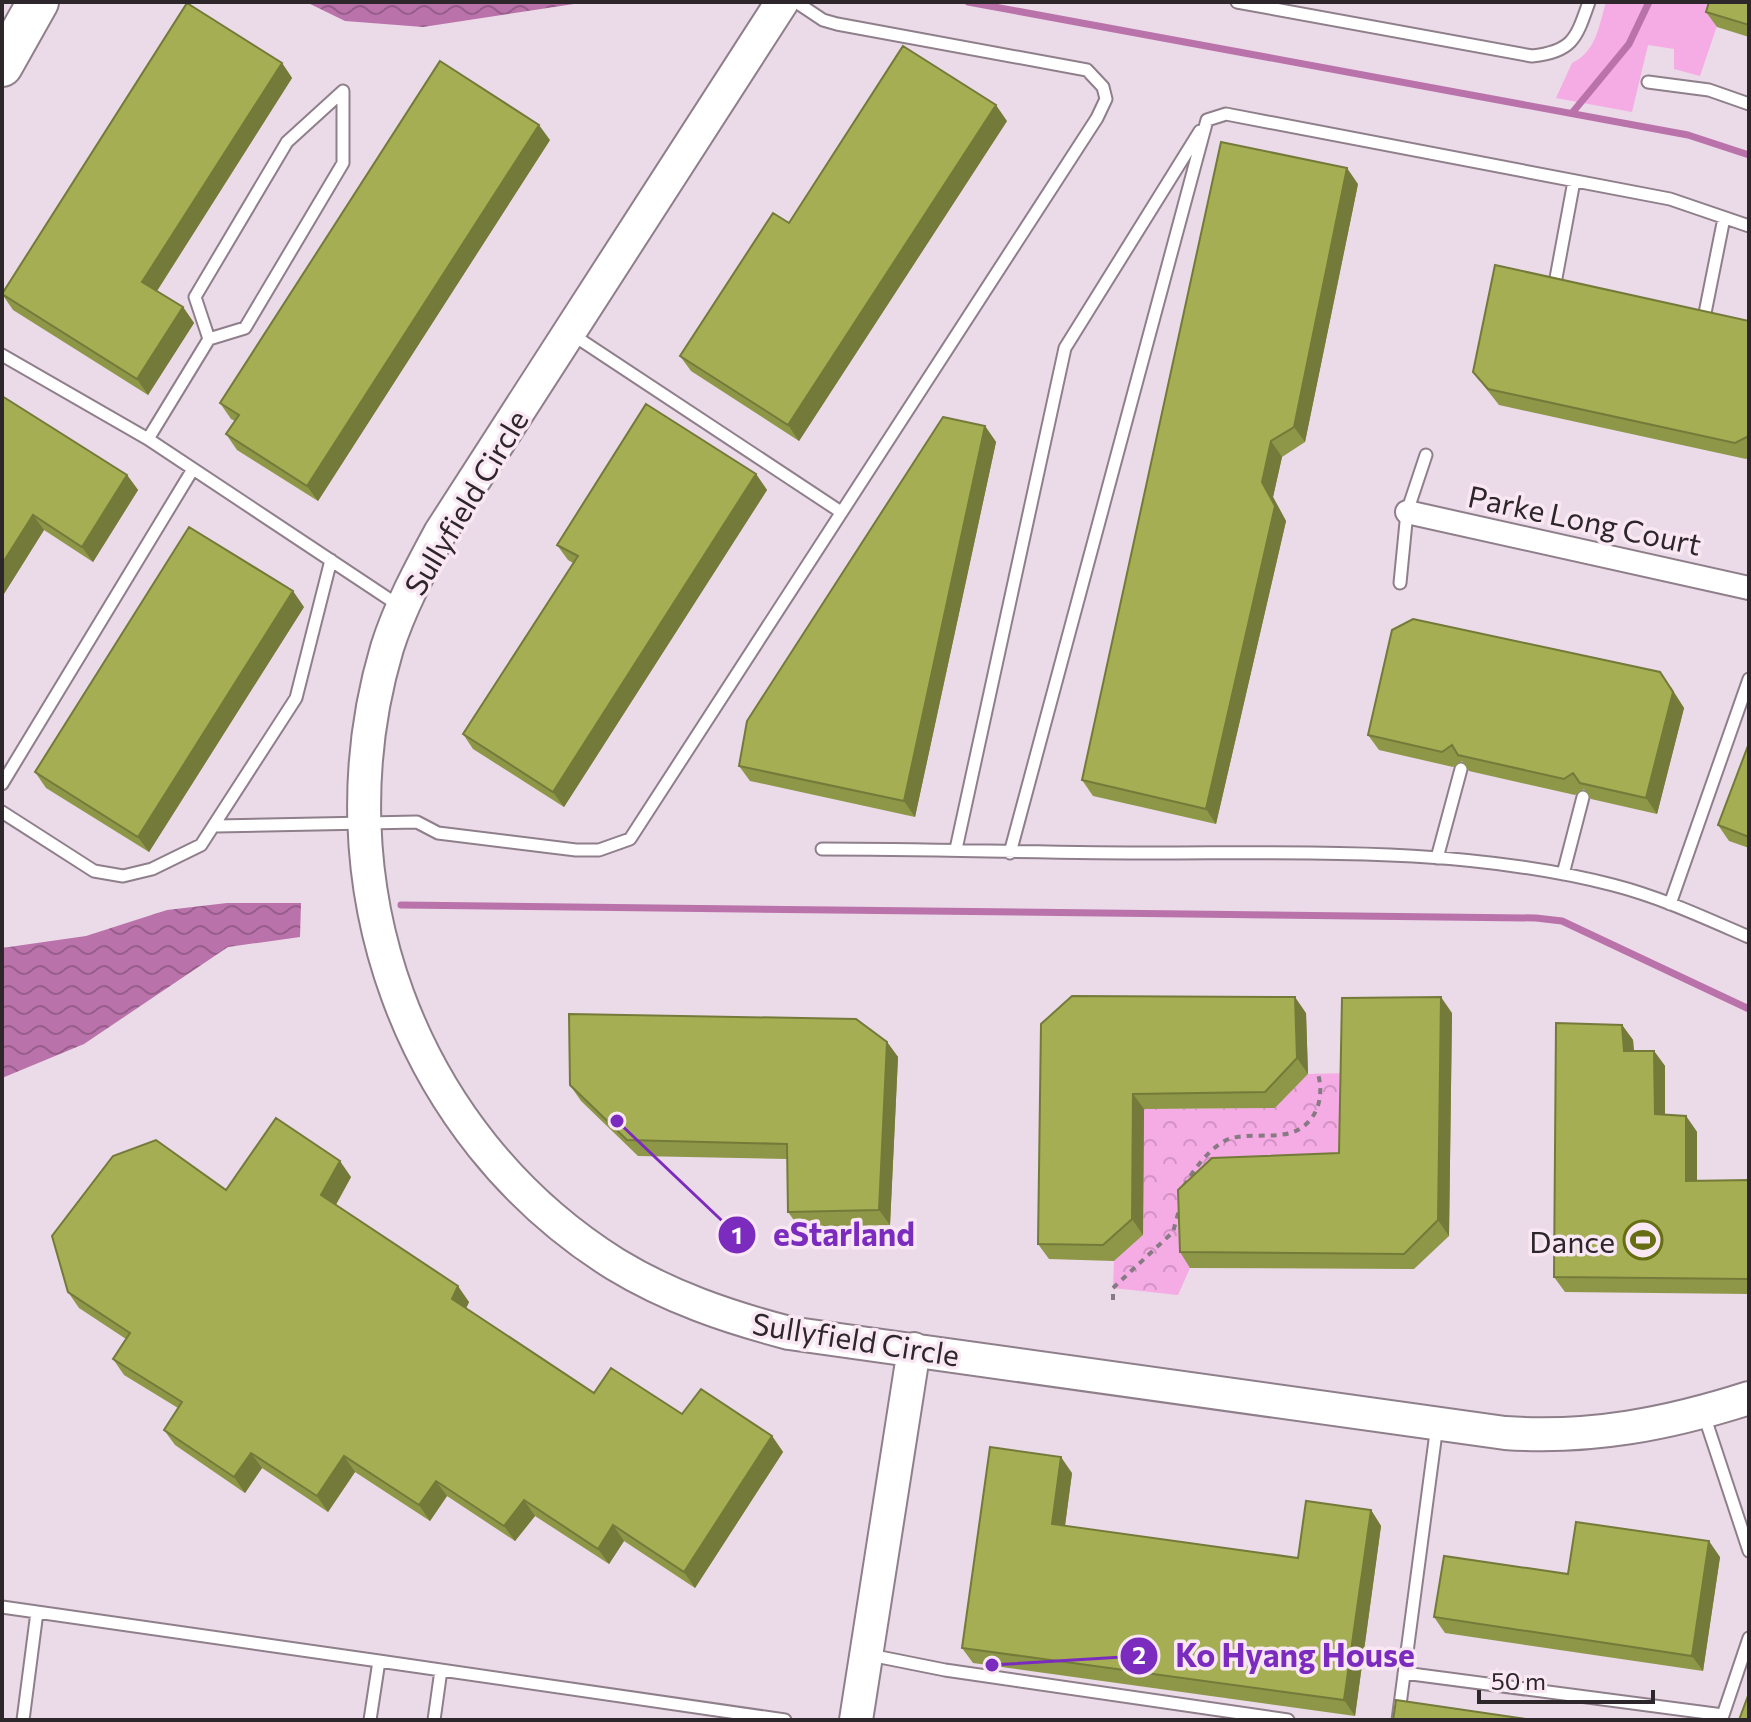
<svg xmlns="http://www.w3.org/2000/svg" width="1751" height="1722" font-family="Commissioner,sans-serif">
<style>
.grass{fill:#f5abe4}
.park{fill:url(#park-crowns)}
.water{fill:url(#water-waves)}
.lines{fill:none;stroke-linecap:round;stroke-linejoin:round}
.stream{stroke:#ba72ab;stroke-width:7}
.lane-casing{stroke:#8f7f8b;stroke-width:15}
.street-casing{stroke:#8f7f8b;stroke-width:26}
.secondary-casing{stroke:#8f7f8b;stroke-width:36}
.highway-casing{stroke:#8f7f8b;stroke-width:44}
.path{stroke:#867a83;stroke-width:4;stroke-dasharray:6 6;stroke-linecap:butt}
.lane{stroke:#fff;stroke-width:11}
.street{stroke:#fff;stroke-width:22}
.secondary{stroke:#fff;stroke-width:32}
.highway{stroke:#fff;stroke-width:40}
.wall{fill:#8e9647}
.shaded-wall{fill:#747a39}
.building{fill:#a5ae52;stroke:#747a39;stroke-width:2}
.labels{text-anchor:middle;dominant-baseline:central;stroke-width:7;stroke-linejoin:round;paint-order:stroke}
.street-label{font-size:30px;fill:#2d262b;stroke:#f9e7f4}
.poi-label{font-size:30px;fill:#2d262b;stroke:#f9e7f4;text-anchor:end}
.leader{fill:none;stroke:#7b2cbf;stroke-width:3}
.callout-dot{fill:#7b2cbf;stroke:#f9e7f4;stroke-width:3}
.mark-label{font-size:24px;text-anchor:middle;font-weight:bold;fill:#fff}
.callout-label{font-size:32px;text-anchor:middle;font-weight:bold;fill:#7b2cbf;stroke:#f9e7f4;stroke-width:7;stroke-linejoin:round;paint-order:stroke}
</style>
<defs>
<pattern id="park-crowns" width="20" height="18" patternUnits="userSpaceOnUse" patternTransform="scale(2)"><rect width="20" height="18" fill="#f5abe4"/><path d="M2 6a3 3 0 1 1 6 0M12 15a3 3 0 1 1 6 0" fill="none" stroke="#d293c4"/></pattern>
<pattern id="water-waves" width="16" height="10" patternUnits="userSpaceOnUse" patternTransform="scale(2)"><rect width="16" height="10" fill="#ba72ab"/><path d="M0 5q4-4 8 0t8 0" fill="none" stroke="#985d8b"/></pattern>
</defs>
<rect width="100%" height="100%" fill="#ebdae7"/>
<path class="grass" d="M 1606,2 L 1725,2 L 1700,76 L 1674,69 L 1674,49 L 1648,45 L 1632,112 L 1556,98 L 1572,63 C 1596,52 1599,26 1606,2 Z"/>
<path class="park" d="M 1351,1073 L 1350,1169 L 1190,1268 L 1178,1295 L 1113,1288 L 1114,1261 L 1143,1235 L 1144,1109 L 1275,1108 L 1308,1074 Z"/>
<path class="water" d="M 306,2 L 587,2 L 423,27 L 345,21 Z
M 227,903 L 301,903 L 300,937 L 228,947 L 84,1044 L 2,1078 L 2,948 L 86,936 L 167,910 Z"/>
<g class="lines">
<path class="stream" d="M 968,2 L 1688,135 L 1749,155
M 1572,113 L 1629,44 L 1649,2
M 401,905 L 1536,918 L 1562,921 L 1749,1009"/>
<g class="lane-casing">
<path id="lane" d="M 1237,2 L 1532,56 C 1573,51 1576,39 1589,2
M 1648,82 L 1709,90 L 1749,104
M 1556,278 L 1574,181
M 1705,313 L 1724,218
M 570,333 L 841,512
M 209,339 L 195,297 L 287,142 L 343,91 L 343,163 L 245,328 L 209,339 L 148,439 L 398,605
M 2,355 L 148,439
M 1400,583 L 1407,512 L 1426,455
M 2,784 L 193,469
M 2,812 L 94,871 L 123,876 L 152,869 L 201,845 L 296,698 L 331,560
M 216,826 L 417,822 L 438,833 L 576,850 L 599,850 L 630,839 L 1097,118 L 1106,99 L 1103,87 L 1087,70 L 837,24 L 823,20 L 796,2
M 822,849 C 933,849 1044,853 1155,853 C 1307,853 1465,847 1613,885 C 1660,897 1705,918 1749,937
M 956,849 L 1065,348 L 1200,131
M 1010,853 L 1207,120 L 1226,114 L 1670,199 L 1749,226
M 1437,858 L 1461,769
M 1563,874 L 1583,797
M 1670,904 L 1749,679
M 1704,1415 L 1749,1551
M 2,1607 L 379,1661 L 370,1720
M 870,1655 L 945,1670 L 1288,1720
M 379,1661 L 785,1720
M 1404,1673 L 1723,1715 L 1749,1638
M 23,1720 L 37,1612
M 434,1720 L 441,1670
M 1398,1720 L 1437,1425"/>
</g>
<g class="street-casing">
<path id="street" d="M 1407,512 L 1749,588"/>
</g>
<g class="secondary-casing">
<path id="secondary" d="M 782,2 L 440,533 C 420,570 400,607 387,648 C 318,881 408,1134 615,1264 C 669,1297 728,1317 789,1333 L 1505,1433 C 1590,1439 1668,1424 1749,1398
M 856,1720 L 914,1349"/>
</g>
<g class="highway-casing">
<path id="highway" d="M 2,66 L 38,2"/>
</g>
<path class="path" d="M 1184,1186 C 1194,1169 1213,1143 1232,1138 C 1261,1131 1294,1145 1313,1116 C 1321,1104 1322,1088 1318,1074
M 1113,1300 L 1113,1288 L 1173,1232 L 1179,1210"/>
<use href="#lane" class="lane"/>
<use href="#street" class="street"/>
<use href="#secondary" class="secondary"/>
<use href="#highway" class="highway"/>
</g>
<path class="wall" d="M 1749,2 L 1749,37 L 1717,27 L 1706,12 Z
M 282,63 L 292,78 L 157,291 L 183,307 L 194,323 L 148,395 L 13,310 L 2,294 Z
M 1007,121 L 799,441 L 691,371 L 680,356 L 789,223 Z
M 550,140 L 318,501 L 237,450 L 226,434 L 235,421 L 231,419 L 220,403 Z
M 1358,184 L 1305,442 L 1282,457 L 1273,497 L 1286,521 L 1216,824 L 1093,796 L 1082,780 Z
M 1749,321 L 1749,457 L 1746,459 L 1499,405 L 1473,372 Z
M 2,396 L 127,475 L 138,490 L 93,562 L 44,530 L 2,597 Z
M 985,426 L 996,442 L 915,817 L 750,781 L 739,766 Z
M 756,474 L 767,490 L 564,807 L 473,749 L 463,734 L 573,563 L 568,560 L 557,545 Z
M 304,607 L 149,852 L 46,788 L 35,772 Z
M 1671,687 L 1684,708 L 1657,814 L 1591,799 L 1584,789 L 1575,795 L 1469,771 L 1462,761 L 1453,767 L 1379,750 L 1368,735 Z
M 1749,743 L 1749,848 L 1729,841 L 1718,825 Z
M 1306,1013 L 1308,1074 L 1275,1108 L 1144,1109 L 1143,1235 L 1114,1261 L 1049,1259 L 1038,1244 L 1041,1024 Z
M 1452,1013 L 1449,1236 L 1414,1269 L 1190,1268 L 1180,1252 L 1339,1153 Z
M 1622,1025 L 1633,1040 L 1634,1051 L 1654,1051 L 1665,1066 L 1665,1115 L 1686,1116 L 1697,1132 L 1697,1181 L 1749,1180 L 1749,1294 L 1565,1292 L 1554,1277 Z
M 887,1042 L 898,1057 L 890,1225 L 799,1227 L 788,1212 L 787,1159 L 638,1156 L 581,1101 L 570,1085 Z
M 351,1177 L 336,1205 L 469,1302 L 466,1308 L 594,1393 L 772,1436 L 783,1452 L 695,1588 L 624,1541 L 609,1564 L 535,1516 L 515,1541 L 447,1496 L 430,1521 L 355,1472 L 328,1512 L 262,1468 L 245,1493 L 175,1445 L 164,1430 L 178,1408 L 124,1375 L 113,1359 L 126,1339 L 79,1308 L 68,1292 L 226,1190 Z
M 1072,1473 L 1065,1526 L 1298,1558 L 1371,1510 L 1381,1526 L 1355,1716 L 973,1663 L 962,1648 Z
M 1720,1557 L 1703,1671 L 1445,1633 L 1434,1617 L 1568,1574 Z"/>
<path class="shaded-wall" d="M 282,63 L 292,78 L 153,297 L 142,282 Z
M 996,105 L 1007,121 L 799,441 L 788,425 Z
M 539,125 L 550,140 L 318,501 L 307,486 Z
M 1347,168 L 1358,184 L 1305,442 L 1294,427 Z
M 183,307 L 194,323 L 148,395 L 137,379 Z
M 985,426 L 996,442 L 915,817 L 904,801 Z
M 1271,441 L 1282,457 L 1273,497 L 1286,521 L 1216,824 L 1206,809 L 1262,482 Z
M 756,474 L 767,490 L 564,807 L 553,792 Z
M 127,475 L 138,490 L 93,562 L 82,547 Z
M 33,515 L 44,530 L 2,597 L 2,564 Z
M 293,591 L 304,607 L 149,852 L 138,837 Z
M 1660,672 L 1684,708 L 1657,814 L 1646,798 Z
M 1295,997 L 1306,1013 L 1308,1074 L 1297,1058 Z
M 1441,997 L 1452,1013 L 1449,1236 L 1438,1220 Z
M 1622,1025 L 1633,1040 L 1635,1067 L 1624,1051 Z
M 887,1042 L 898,1057 L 890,1225 L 879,1210 Z
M 1654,1051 L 1665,1066 L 1665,1130 L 1655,1114 Z
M 1133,1094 L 1144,1109 L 1143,1235 L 1132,1219 Z
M 1686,1116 L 1697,1132 L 1697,1196 L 1686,1181 Z
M 340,1161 L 351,1177 L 332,1211 L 321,1195 Z
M 458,1286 L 469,1302 L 463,1315 L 452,1299 Z
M 772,1436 L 783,1452 L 695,1588 L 684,1572 Z
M 251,1453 L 262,1468 L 245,1493 L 234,1477 Z
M 344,1456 L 355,1472 L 328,1512 L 317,1496 Z
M 1061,1457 L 1072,1473 L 1063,1540 L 1052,1524 Z
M 436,1481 L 447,1496 L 430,1521 L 419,1505 Z
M 524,1500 L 535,1516 L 515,1541 L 504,1526 Z
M 1371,1510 L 1381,1526 L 1355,1716 L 1344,1700 Z
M 613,1525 L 624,1541 L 609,1564 L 598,1549 Z
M 1709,1541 L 1720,1557 L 1703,1671 L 1692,1656 Z"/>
<path class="building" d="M 1709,2 L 1749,2 L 1749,25 L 1706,12 Z
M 187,3 L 282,63 L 142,282 L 183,307 L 137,379 L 2,294 Z
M 903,46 L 996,105 L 788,425 L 680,356 L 773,213 L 789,223 Z
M 440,61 L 539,125 L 307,486 L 226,434 L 239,415 L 220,403 Z
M 1221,142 L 1347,168 L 1294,427 L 1271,441 L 1262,482 L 1275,506 L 1206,809 L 1082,780 Z
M 1495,265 L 1749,321 L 1749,436 L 1735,443 L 1488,389 L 1473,372 Z
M 2,396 L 127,475 L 82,547 L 33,515 L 2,564 Z
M 646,404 L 756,474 L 553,792 L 463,734 L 578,556 L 557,545 Z
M 943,417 L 985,426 L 904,801 L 739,766 L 747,721 Z
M 189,527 L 293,591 L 138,837 L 35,772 Z
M 1413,619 L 1660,672 L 1673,692 L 1646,798 L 1580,783 L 1573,773 L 1564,779 L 1458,755 L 1452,745 L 1442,752 L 1368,735 L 1392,630 Z
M 1749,743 L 1749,837 L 1718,825 Z
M 1072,996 L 1295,997 L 1297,1058 L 1265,1092 L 1133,1094 L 1132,1219 L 1103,1245 L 1038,1244 L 1041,1024 Z
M 1441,997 L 1438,1220 L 1404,1254 L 1180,1252 L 1178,1190 L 1212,1158 L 1339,1153 L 1342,998 Z
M 569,1014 L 856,1019 L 887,1042 L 879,1210 L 788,1212 L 787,1144 L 627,1140 L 570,1085 Z
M 1556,1023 L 1622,1025 L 1624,1051 L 1654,1051 L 1655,1114 L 1686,1116 L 1686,1181 L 1749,1180 L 1749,1279 L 1554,1277 Z
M 276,1118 L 340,1161 L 321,1195 L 458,1286 L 452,1299 L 594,1393 L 611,1368 L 682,1414 L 701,1389 L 772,1436 L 684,1572 L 613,1525 L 598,1549 L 524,1500 L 504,1526 L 436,1481 L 419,1505 L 344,1456 L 317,1496 L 251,1453 L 234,1477 L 164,1430 L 182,1402 L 113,1359 L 130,1333 L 68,1292 L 52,1236 L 113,1156 L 156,1140 L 226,1190 Z
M 990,1447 L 1061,1457 L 1052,1524 L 1298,1558 L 1306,1501 L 1371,1510 L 1344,1700 L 962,1648 Z
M 1576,1522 L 1709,1541 L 1692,1656 L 1434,1617 L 1444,1556 L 1568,1574 Z
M 1749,1693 L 1749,1720 L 1739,1720 Z
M 1396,1700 L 1533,1720 L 1393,1720 Z"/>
<defs>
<g id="stadium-ring" transform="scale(2)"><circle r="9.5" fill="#f9e7f4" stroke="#666d12" stroke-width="1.5"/><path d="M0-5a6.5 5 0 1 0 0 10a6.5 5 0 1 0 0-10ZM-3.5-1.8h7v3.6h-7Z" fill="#666d12"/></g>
</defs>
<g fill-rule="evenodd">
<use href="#stadium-ring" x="1643" y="1240"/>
</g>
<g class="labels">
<g class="street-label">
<text transform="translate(465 502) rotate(-59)">Sullyfield Circle</text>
<text transform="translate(1585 519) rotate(12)">Parke Long Court</text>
<text transform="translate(856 1338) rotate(9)">Sullyfield Circle</text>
</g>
<g class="poi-label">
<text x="1615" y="1240">Dance</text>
</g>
</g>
<path class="leader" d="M617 1121L737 1235M992 1665L1139 1656"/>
<g class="callout-dot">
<circle cx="617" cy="1121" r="8"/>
<circle cx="992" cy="1665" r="8"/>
<circle cx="737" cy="1235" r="20"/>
<circle cx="1139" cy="1656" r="20"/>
</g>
<g class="mark-label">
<text x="737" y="1244">1</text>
<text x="1139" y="1664">2</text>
</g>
<g class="callout-label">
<text x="844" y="1246">eStarland</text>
<text x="1295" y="1667">Ko Hyang House</text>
</g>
<rect width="1751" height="1722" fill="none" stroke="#2d262b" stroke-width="8"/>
<path d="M1479 1690v12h174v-12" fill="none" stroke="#2d262b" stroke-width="4"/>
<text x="1491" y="1690" font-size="24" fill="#2d262b" stroke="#f9e7f4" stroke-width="6" paint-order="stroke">50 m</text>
</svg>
